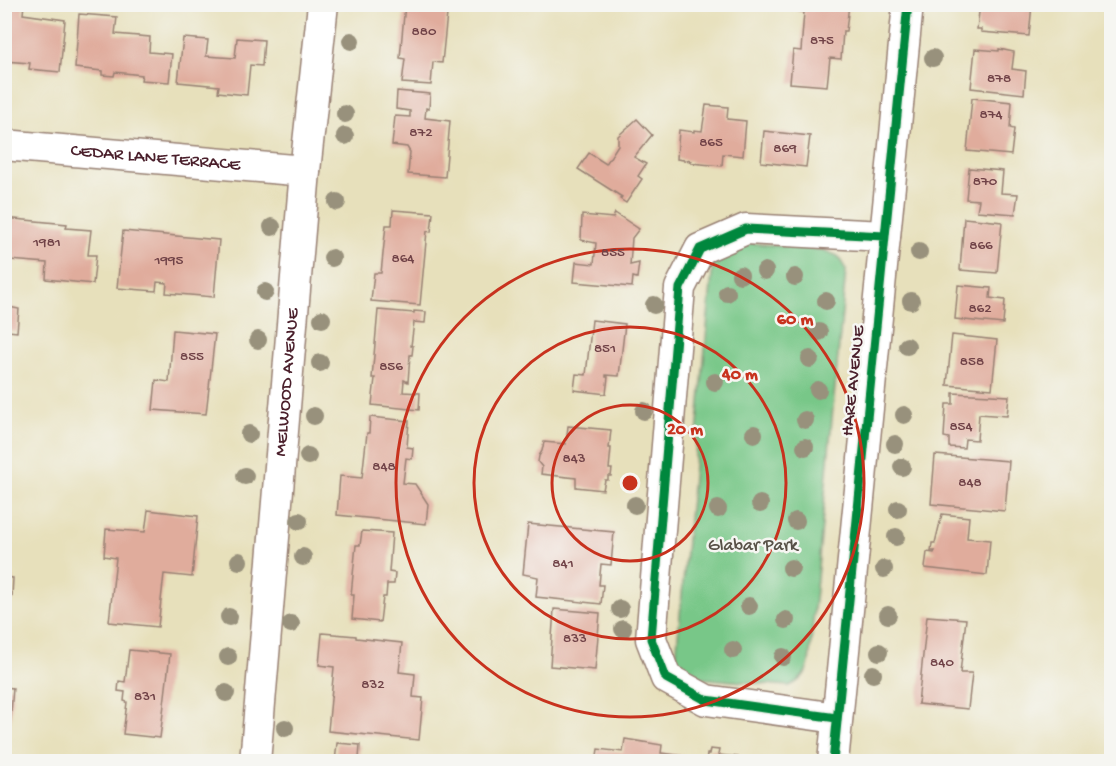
<svg xmlns="http://www.w3.org/2000/svg" width="1116" height="766" font-family="'Gochi Hand',sans-serif">
<style>
.green{fill:#78c788;stroke:#61735a;stroke-width:1.5}
.building{fill:#e0ac9c}
.lines{fill:none;stroke-linecap:round;stroke-linejoin:round}
.minor-casing{stroke:#988073;stroke-width:33}
.minor{stroke:#fff;stroke-width:30}
.cycleway-casing{stroke:#f6f6f2;stroke-width:13}
.cycleway{stroke:#00873e;stroke-width:9}
.tree{fill:#98917b}
.ring{fill:none;stroke:#c8321e;stroke-width:3}
.labels{text-anchor:middle;dominant-baseline:central;stroke-width:5;stroke-linejoin:round;paint-order:stroke}
.number-label{font-size:15px;fill:#704247}
.street-label{font-size:18px;fill:#4a1f2b;stroke:#f6f6f2}
.park-label{font-size:18px;fill:#585147;stroke:#f6f6f2}
.centre{fill:#c8321e;stroke:#f6f6f2;stroke-width:3}
.ring-label{font-size:18px;text-anchor:middle;font-weight:bold;fill:#c8321e;stroke:#f6f6f2;stroke-width:5;stroke-linejoin:round;paint-order:stroke}
</style>
<rect width="100%" height="100%" fill="#f6f6f2"/>
<filter id="ink" filterUnits="userSpaceOnUse"><feTurbulence type="fractalNoise" baseFrequency=".0167" numOctaves="2"/><feDisplacementMap in="SourceGraphic" scale="12" xChannelSelector="R" yChannelSelector="G"/><feConvolveMatrix kernelMatrix="1 2 1 2 8 2 1 2 1" color-interpolation-filters="sRGB"/></filter>
<filter id="wash" filterUnits="userSpaceOnUse"><feTurbulence type="fractalNoise" baseFrequency=".008" numOctaves="4" result="noise"/><feDisplacementMap in="SourceGraphic" scale="24" xChannelSelector="R" yChannelSelector="G"/><feGaussianBlur stdDeviation="1.35" result="paint"/><feColorMatrix in="noise" values="0 0 0 0 0 0 0 0 0 0 0 0 0 0 0 0 0 1.4 0 .05"/><feComposite in="paint" operator="in"/></filter>
<g filter="url(#wash)">
<rect width="100%" height="100%" fill="#e7e0bb"/>
<path class="green" d="M 740,242 L 823,250 L 838,256 L 846,270 L 809,663 C 806,675 800,681 789,686 L 698,678 L 684,672 L 676,658 L 713,264 L 715,257 Z"/>
<g id="blocks">
<path class="building" d="M 5,4 L 24,4 L 23,14 L 65,20 L 60,72 L 29,69 L 30,63 L 4,61 Z
M 405,4 L 448,4 L 442,63 L 433,62 L 431,85 L 402,83 L 405,59 L 400,58 Z
M 798,4 L 849,4 L 846,31 L 843,31 L 841,59 L 830,58 L 827,86 L 790,83 L 793,50 L 801,51 L 804,12 L 797,11 Z
M 980,4 L 1032,4 L 1029,36 L 981,32 L 981,29 L 977,29 Z
M 79,14 L 117,17 L 115,34 L 150,37 L 149,52 L 172,54 L 169,82 L 141,80 L 142,75 L 115,72 L 114,76 L 102,75 L 102,71 L 75,68 Z
M 183,38 L 208,40 L 206,56 L 235,58 L 237,38 L 264,40 L 262,66 L 250,65 L 247,95 L 218,92 L 219,86 L 178,82 Z
M 975,49 L 999,51 L 999,49 L 1014,52 L 1012,69 L 1026,71 L 1024,94 L 971,88 Z
M 397,91 L 430,94 L 429,109 L 426,108 L 425,118 L 450,121 L 445,177 L 408,174 L 410,152 L 407,147 L 392,145 L 395,116 L 410,117 L 410,111 L 396,109 Z
M 972,98 L 1012,102 L 1010,128 L 1014,129 L 1011,155 L 967,151 Z
M 706,105 L 728,107 L 727,119 L 746,121 L 743,156 L 723,154 L 722,166 L 691,163 L 691,161 L 677,159 L 679,130 L 694,132 L 694,130 L 702,131 Z
M 637,119 L 652,135 L 634,157 L 646,164 L 638,176 L 642,179 L 626,203 L 620,199 L 622,197 L 578,169 L 589,153 L 606,164 L 618,145 L 618,136 Z
M 764,131 L 810,136 L 806,167 L 761,162 Z
M 969,168 L 1003,171 L 1001,193 L 1018,194 L 1015,214 L 977,211 L 979,200 L 966,199 Z
M 393,210 L 433,213 L 431,232 L 427,231 L 420,305 L 371,301 L 374,273 L 381,273 L 386,225 L 392,225 Z
M 615,213 L 639,229 L 632,238 L 630,265 L 639,263 L 637,278 L 633,277 L 632,287 L 574,282 L 576,262 L 594,264 L 596,243 L 581,240 L 582,215 L 613,218 Z
M 4,218 L 67,224 L 66,228 L 91,230 L 88,255 L 96,255 L 93,284 L 46,279 L 47,263 L 10,260 L 7,288 L 4,288 Z
M 964,218 L 1002,222 L 997,273 L 960,270 Z
M 123,231 L 219,240 L 214,297 L 166,293 L 167,283 L 157,282 L 156,291 L 117,288 Z
M 958,285 L 991,288 L 990,298 L 1005,300 L 1003,324 L 955,319 Z
M 4,306 L 19,309 L 17,332 L 8,331 L 6,349 L 4,349 Z
M 378,310 L 414,313 L 414,311 L 426,312 L 425,323 L 414,322 L 411,346 L 413,346 L 412,355 L 410,355 L 408,382 L 404,380 L 403,392 L 420,393 L 419,410 L 372,405 L 375,378 L 372,378 Z
M 592,320 L 625,324 L 619,376 L 606,375 L 606,377 L 608,377 L 606,394 L 574,390 L 576,374 L 586,375 Z
M 173,330 L 215,334 L 206,414 L 153,410 L 156,380 L 169,382 Z
M 952,335 L 997,340 L 992,389 L 947,385 Z
M 953,393 L 1009,396 L 1007,416 L 979,414 L 977,440 L 965,439 L 964,448 L 949,447 L 949,438 L 944,437 L 946,404 L 953,404 Z
M 370,417 L 409,421 L 407,447 L 413,448 L 412,459 L 406,458 L 403,483 L 415,484 L 428,504 L 426,524 L 337,515 L 340,476 L 362,478 L 367,433 L 369,433 Z
M 568,426 L 611,430 L 609,448 L 611,448 L 609,469 L 612,469 L 611,476 L 608,476 L 608,480 L 605,480 L 603,490 L 576,487 L 576,478 L 541,474 L 542,467 L 538,462 L 539,456 L 542,451 L 544,442 L 566,444 Z
M 935,455 L 1009,461 L 1005,511 L 931,504 Z
M 148,510 L 198,516 L 192,577 L 164,574 L 158,627 L 109,622 L 116,558 L 104,556 L 106,529 L 145,532 Z
M 942,514 L 969,517 L 967,538 L 990,540 L 987,575 L 925,568 L 927,552 L 934,553 L 935,551 L 931,551 L 932,543 L 935,543 Z
M 528,524 L 614,532 L 611,565 L 601,564 L 599,585 L 603,585 L 601,604 L 536,597 L 538,577 L 523,574 Z
M 362,531 L 392,533 L 389,572 L 395,573 L 394,584 L 387,584 L 386,597 L 383,597 L 380,622 L 352,619 L 354,595 L 351,595 L 356,545 L 360,545 Z
M 4,577 L 13,578 L 12,596 L 10,596 L 8,612 L 4,612 Z
M 554,609 L 600,613 L 595,670 L 550,666 Z
M 927,616 L 966,619 L 960,673 L 972,673 L 968,709 L 918,704 Z
M 322,633 L 356,636 L 356,638 L 402,643 L 399,672 L 415,674 L 413,697 L 423,698 L 419,740 L 328,731 L 334,667 L 319,665 Z
M 129,650 L 170,654 L 160,738 L 123,734 L 127,702 L 124,701 L 125,692 L 118,691 L 119,681 L 125,682 Z
M 4,687 L 13,688 L 10,725 L 4,725 Z
M 625,739 L 662,745 L 661,753 L 684,756 L 684,762 L 596,762 L 598,749 L 623,752 Z
M 337,743 L 360,745 L 359,759 L 367,760 L 367,762 L 335,762 Z
M 710,749 L 719,750 L 718,755 L 738,757 L 737,762 L 706,762 L 707,754 L 709,754 Z"/>
</g>
</g>
<g filter="url(#ink)">
<use href="#blocks" fill-opacity="0" stroke="#988073" stroke-width="1.5"/>
<g class="lines">
<g class="minor-casing">
<g id="minor">
<path id="s1" d="M 4,145 L 305,171"/>
<path d="M 837,718 L 706,700 L 666,678 L 651,639 L 680,288 L 700,249 L 746,229 L 885,236"/>
<path id="s2" d="M 255,762 L 305,171 L 323,4"/>
<path d="M 833,762 L 908,4"/>
</g>
</g>
<use href="#minor" class="minor"/>
<g class="cycleway-casing">
<path id="cycleway" d="M 837,718 L 706,700 L 666,678 L 651,639 L 680,288 L 700,249 L 746,229 L 885,236
M 833,762 L 908,4"/>
</g>
<use href="#cycleway" class="cycleway"/>
</g>
<g class="tree">
<circle cx="351" cy="41" r="9"/>
<circle cx="933" cy="58" r="9"/>
<circle cx="345" cy="114" r="9"/>
<circle cx="345" cy="136" r="9"/>
<circle cx="337" cy="202" r="9"/>
<circle cx="272" cy="227" r="9"/>
<circle cx="919" cy="252" r="9"/>
<circle cx="332" cy="258" r="9"/>
<circle cx="765" cy="271" r="9"/>
<circle cx="740" cy="275" r="9"/>
<circle cx="795" cy="277" r="9"/>
<circle cx="265" cy="292" r="9"/>
<circle cx="727" cy="293" r="9"/>
<circle cx="826" cy="301" r="9"/>
<circle cx="911" cy="301" r="9"/>
<circle cx="654" cy="305" r="9"/>
<circle cx="322" cy="319" r="9"/>
<circle cx="819" cy="332" r="9"/>
<circle cx="258" cy="340" r="9"/>
<circle cx="907" cy="346" r="9"/>
<circle cx="810" cy="359" r="9"/>
<circle cx="320" cy="363" r="9"/>
<circle cx="715" cy="382" r="9"/>
<circle cx="818" cy="390" r="9"/>
<circle cx="644" cy="411" r="9"/>
<circle cx="904" cy="415" r="9"/>
<circle cx="314" cy="416" r="9"/>
<circle cx="805" cy="420" r="9"/>
<circle cx="249" cy="434" r="9"/>
<circle cx="754" cy="434" r="9"/>
<circle cx="895" cy="444" r="9"/>
<circle cx="805" cy="447" r="9"/>
<circle cx="308" cy="456" r="9"/>
<circle cx="902" cy="467" r="9"/>
<circle cx="245" cy="476" r="9"/>
<circle cx="760" cy="504" r="9"/>
<circle cx="635" cy="505" r="9"/>
<circle cx="718" cy="509" r="9"/>
<circle cx="898" cy="509" r="9"/>
<circle cx="299" cy="521" r="9"/>
<circle cx="796" cy="521" r="9"/>
<circle cx="896" cy="537" r="9"/>
<circle cx="303" cy="557" r="9"/>
<circle cx="239" cy="561" r="9"/>
<circle cx="791" cy="568" r="9"/>
<circle cx="884" cy="569" r="9"/>
<circle cx="749" cy="606" r="9"/>
<circle cx="620" cy="609" r="9"/>
<circle cx="888" cy="615" r="9"/>
<circle cx="229" cy="617" r="9"/>
<circle cx="786" cy="620" r="9"/>
<circle cx="291" cy="624" r="9"/>
<circle cx="623" cy="629" r="9"/>
<circle cx="733" cy="650" r="9"/>
<circle cx="879" cy="652" r="9"/>
<circle cx="228" cy="657" r="9"/>
<circle cx="783" cy="657" r="9"/>
<circle cx="873" cy="674" r="9"/>
<circle cx="226" cy="693" r="9"/>
<circle cx="285" cy="728" r="9"/>
</g>
</g>
<g class="ring">
<circle cx="630" cy="483" r="78"/>
<circle cx="630" cy="483" r="156"/>
<circle cx="630" cy="483" r="234"/>
</g>
<g class="labels">
<g class="number-label">
<text x="424" y="32">880</text>
<text x="822" y="41">875</text>
<text x="999" y="79">878</text>
<text x="991" y="115">874</text>
<text x="421" y="133">872</text>
<text x="711" y="143">865</text>
<text x="785" y="149">869</text>
<text x="985" y="182">870</text>
<text x="47" y="243">1981</text>
<text x="981" y="246">866</text>
<text x="613" y="253">855</text>
<text x="403" y="259">864</text>
<text x="169" y="261">1995</text>
<text x="980" y="309">862</text>
<text x="605" y="349">851</text>
<text x="192" y="357">855</text>
<text x="972" y="362">858</text>
<text x="391" y="367">856</text>
<text x="961" y="427">854</text>
<text x="574" y="459">843</text>
<text x="384" y="467">848</text>
<text x="970" y="483">848</text>
<text x="563" y="564">841</text>
<text x="575" y="639">833</text>
<text x="942" y="663">840</text>
<text x="373" y="685">832</text>
<text x="145" y="697">831</text>
</g>
<g class="street-label">
<text stroke="none"><textPath href="#s1" startOffset="152">CEDAR LANE TERRACE</textPath></text>
<text transform="translate(854 381) rotate(-84)">HARE AVENUE</text>
<text stroke="none"><textPath href="#s2" startOffset="381">MELWOOD AVENUE</textPath></text>
</g>
<g class="park-label">
<text x="753" y="546">Glabar Park</text>
</g>
</g>
<circle cx="630" cy="483" r="9" class="centre"/>
<g class="ring-label">
<text x="795" y="324">60 m</text>
<text x="740" y="379">40 m</text>
<text x="685" y="434">20 m</text>
</g>
<rect width="1116" height="766" fill="none" stroke="#f6f6f2" stroke-width="24"/>
</svg>
